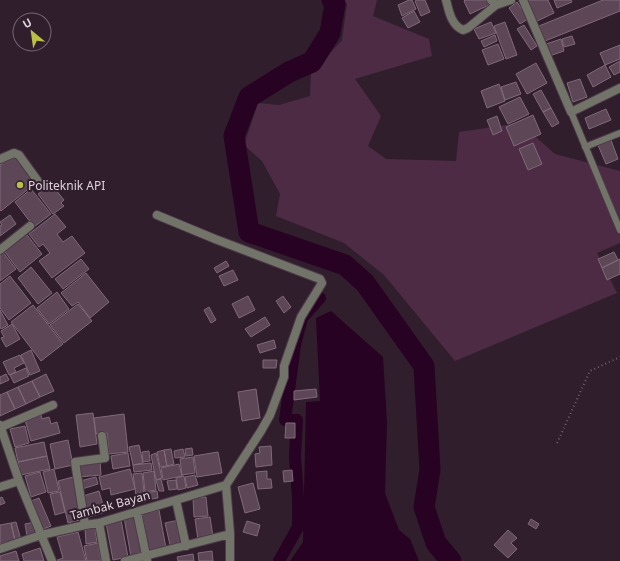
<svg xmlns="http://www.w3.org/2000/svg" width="620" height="561" font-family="'Noto Sans',sans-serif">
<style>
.green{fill:#4d2b45}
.water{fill:#280222}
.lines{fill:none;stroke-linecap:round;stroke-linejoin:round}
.canal{stroke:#280222;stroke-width:12}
.river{stroke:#280222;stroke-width:21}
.building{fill:#5d4757;stroke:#80697a}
.lane-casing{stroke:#4c3b48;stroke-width:8}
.street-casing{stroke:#4c3b48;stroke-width:10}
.path{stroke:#6e5f6b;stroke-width:2;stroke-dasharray:1 3;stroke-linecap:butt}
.lane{stroke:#737469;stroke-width:6}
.street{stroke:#737469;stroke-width:8}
.poi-dot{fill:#bbc045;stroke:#301e2c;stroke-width:1.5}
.labels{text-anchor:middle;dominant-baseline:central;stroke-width:4;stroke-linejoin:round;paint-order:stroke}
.poi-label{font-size:12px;fill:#dfd3dc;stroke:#301e2c;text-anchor:start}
.street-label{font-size:12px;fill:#dfd3dc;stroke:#301e2c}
</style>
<rect width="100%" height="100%" fill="#301e2c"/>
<path class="green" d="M 344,0 L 377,0 L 373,16 L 429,39 L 432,56 L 355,79 L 381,116 L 368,146 L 386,159 L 456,161 L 459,132 L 520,123 L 555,154 L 620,171 L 620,243 L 597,253 L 617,293 L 455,361 L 384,275 L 344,243 L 276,216 L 280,194 L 262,161 L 244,145 L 258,103 L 279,105 L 310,96 L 311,74 L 342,40 L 347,4 Z"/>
<path class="water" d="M 331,311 L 383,357 L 387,422 L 385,493 L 399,530 L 410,539 L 419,561 L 290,561 L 303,542 L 306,402 L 320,401 L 316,318 Z"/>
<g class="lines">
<path class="canal" d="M 279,561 L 298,527 L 298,498 L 295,456 L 297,420 L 285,420 L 295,345 L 302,318 L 320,298"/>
<path class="river" d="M 332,0 L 335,4 L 330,33 L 312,62 L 289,72 L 249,97 L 234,136 L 249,232 L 345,265 L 365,283 L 424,366 L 430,470 L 424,507 L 436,543 L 451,561"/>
</g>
<path class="building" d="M 409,0 L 412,0 L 416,9 L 402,16 L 398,5 Z
M 417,0 L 425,0 L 430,12 L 421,16 L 415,1 Z
M 465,0 L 487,0 L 489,5 L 470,14 L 464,1 Z
M 527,0 L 548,0 L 554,13 L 535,22 Z
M 554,0 L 571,0 L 572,2 L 557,8 Z
M 603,0 L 620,0 L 620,11 L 545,41 L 539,26 Z
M 517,2 L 528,19 L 520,24 L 509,8 Z
M 414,11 L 420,22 L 408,28 L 402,18 Z
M 491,22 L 496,33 L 479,39 L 474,29 Z
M 505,22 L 517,55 L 506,59 L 494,26 Z
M 524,25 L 537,46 L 531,50 L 517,29 Z
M 495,35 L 497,41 L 484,47 L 481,41 Z
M 572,36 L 575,44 L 564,47 L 562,39 Z
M 561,39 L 564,51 L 549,56 L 543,45 Z
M 498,44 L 504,59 L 488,65 L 482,50 Z
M 620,45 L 620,59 L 605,65 L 600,53 Z
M 620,61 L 620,72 L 614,75 L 609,67 Z
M 536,63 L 547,83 L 527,94 L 516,74 Z
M 605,65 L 611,77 L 593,87 L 587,75 Z
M 580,79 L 587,97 L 573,102 L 567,83 Z
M 516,82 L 521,94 L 505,100 L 501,87 Z
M 499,84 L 505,101 L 487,108 L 481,91 Z
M 541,90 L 551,108 L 543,112 L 533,94 Z
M 520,97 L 529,114 L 508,124 L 499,107 Z
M 551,108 L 559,123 L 552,127 L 543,112 Z
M 606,109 L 611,120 L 589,129 L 585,118 Z
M 533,115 L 541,134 L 514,146 L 506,127 Z
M 497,116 L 502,131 L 493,135 L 487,120 Z
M 611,140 L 618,159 L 606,164 L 598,145 Z
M 533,143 L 542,164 L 528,170 L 519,149 Z
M 14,154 L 37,182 L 1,211 L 0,210 L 0,165 Z
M 51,184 L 64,200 L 61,203 L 64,206 L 53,214 L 38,194 Z
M 31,189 L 51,214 L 34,227 L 15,202 Z
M 55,214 L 66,227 L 57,234 L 63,242 L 72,236 L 85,253 L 52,278 L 39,261 L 50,253 L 43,244 L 39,247 L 29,234 Z
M 10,215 L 16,224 L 0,236 L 0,226 L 2,225 L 0,222 Z
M 24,231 L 42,254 L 20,272 L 2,248 Z
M 2,251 L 16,269 L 0,281 L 0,253 Z
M 614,252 L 618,260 L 602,268 L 598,259 Z
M 81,259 L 89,269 L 63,289 L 55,279 Z
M 620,259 L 620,274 L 607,280 L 602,268 Z
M 226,261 L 229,266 L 217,273 L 214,268 Z
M 31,267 L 52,293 L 38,304 L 18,278 Z
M 233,270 L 238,280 L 224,286 L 219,276 Z
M 86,273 L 109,302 L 90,318 L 78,302 L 72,306 L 61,293 Z
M 10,276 L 31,303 L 9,320 L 0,308 L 0,284 Z
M 57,292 L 69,309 L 49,324 L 37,308 Z
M 248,296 L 255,310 L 239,318 L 232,304 Z
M 283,296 L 291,307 L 284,313 L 276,301 Z
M 78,304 L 92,321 L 64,343 L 50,325 Z
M 33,305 L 63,344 L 41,361 L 11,322 Z
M 209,307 L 216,320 L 211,323 L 204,310 Z
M 0,310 L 8,325 L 1,329 L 0,327 Z
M 265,317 L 270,325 L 251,337 L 245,329 Z
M 12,324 L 20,339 L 6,347 L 1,338 L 4,337 L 1,331 Z
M 274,340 L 276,348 L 260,353 L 257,345 Z
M 31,350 L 40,371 L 30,375 L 21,355 Z
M 20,355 L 24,363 L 14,368 L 16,372 L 9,375 L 3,362 Z
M 263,360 L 277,360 L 276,368 L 263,368 Z
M 26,368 L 29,376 L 14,383 L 10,375 Z
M 6,374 L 9,380 L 0,384 L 0,377 Z
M 46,374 L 54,391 L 40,397 L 32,381 Z
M 32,381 L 40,397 L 26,404 L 18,387 Z
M 18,387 L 26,404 L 15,409 L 7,392 Z
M 256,389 L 260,418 L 242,421 L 238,392 Z
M 316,389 L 317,397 L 294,400 L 294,391 Z
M 7,392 L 15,409 L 0,416 L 0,395 Z
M 93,413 L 97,444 L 80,447 L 76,415 Z
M 124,414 L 128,452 L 109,454 L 107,433 L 96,434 L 94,418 Z
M 41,415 L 42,419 L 49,417 L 51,424 L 57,422 L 60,433 L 31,441 L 25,420 Z
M 286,423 L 295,423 L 295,438 L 285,438 Z
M 25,426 L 29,443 L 15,447 L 10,429 Z
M 68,440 L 73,465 L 55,469 L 50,444 Z
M 44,442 L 47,456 L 18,462 L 15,448 Z
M 139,445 L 143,463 L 133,465 L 129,447 Z
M 271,446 L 272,465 L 256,467 L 255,454 L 260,453 L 259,447 Z
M 192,448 L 193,455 L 186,456 L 185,449 Z
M 171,449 L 174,464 L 167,466 L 164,450 Z
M 183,449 L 185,457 L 175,458 L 174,451 Z
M 164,450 L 167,466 L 160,467 L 157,452 Z
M 149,451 L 150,461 L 143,462 L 142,452 Z
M 218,452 L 222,473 L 197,477 L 194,456 Z
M 128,453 L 130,466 L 113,469 L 111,456 Z
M 156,453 L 162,478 L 156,480 L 151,455 Z
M 47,456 L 50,469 L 21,475 L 18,462 Z
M 193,457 L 195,473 L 182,475 L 180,459 Z
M 100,461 L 101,475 L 78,477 L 78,463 Z
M 151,463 L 152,470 L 134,472 L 133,465 Z
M 179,464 L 182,476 L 163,480 L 161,468 Z
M 54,469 L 59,491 L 48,493 L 43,472 Z
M 130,469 L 135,489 L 111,495 L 110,488 L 102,490 L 99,477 Z
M 292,470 L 293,481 L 284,482 L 283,471 Z
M 154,471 L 156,490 L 145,492 L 143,473 Z
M 267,471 L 267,479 L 271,479 L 272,488 L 258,489 L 256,472 Z
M 40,472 L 46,492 L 31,497 L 25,476 Z
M 142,473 L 145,502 L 137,503 L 133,474 Z
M 195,475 L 198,485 L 187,488 L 185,477 Z
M 184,476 L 186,488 L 178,490 L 176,478 Z
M 73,477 L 83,519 L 68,523 L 58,481 Z
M 96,477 L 98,484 L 82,489 L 80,481 Z
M 161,479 L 164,491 L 159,491 L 156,480 Z
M 176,480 L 177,489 L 169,490 L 167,481 Z
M 253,483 L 260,509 L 245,513 L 238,487 Z
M 99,491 L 105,512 L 89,517 L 83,496 Z
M 157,491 L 158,498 L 145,500 L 145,493 Z
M 60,492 L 65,512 L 55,515 L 50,494 Z
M 2,497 L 5,503 L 0,505 L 0,498 Z
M 206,497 L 208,516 L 194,517 L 193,498 Z
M 39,498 L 51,526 L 43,529 L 31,501 Z
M 159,510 L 166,548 L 149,551 L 142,514 Z
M 137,515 L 144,555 L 131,557 L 124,517 Z
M 210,517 L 213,537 L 198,540 L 195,519 Z
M 531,519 L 539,524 L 536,529 L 528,524 Z
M 121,520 L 128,557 L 113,560 L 106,523 Z
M 179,520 L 183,542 L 170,545 L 165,523 Z
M 247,521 L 260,525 L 257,536 L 243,532 Z
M 16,522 L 21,540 L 15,541 L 11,523 Z
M 35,522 L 37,534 L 27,536 L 25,524 Z
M 11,523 L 15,541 L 0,544 L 0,525 Z
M 95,528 L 97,542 L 86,544 L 85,529 Z
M 508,530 L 517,538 L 511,543 L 517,549 L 508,558 L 494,545 Z
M 78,532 L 86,561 L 55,561 L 63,558 L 57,537 Z
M 98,543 L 101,561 L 87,561 L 84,546 Z
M 40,548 L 44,561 L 24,561 L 22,554 Z
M 16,551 L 19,561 L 0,561 L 0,556 Z
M 212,551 L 213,561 L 199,561 L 198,553 Z
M 193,554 L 194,561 L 178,561 L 177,557 Z"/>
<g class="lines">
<g class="lane-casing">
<path id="lane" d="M 571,112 L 620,230
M 585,147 L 620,133"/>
</g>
<g class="street-casing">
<path id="street" d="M 446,0 C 449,11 451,25 463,30 L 468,28 L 496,5
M 491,0 L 496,5 L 511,0
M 523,0 L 571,112 L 620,88
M 0,159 L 14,153 L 19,155 L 40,184
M 157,215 L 215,239 L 320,279 L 322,283 L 301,317 L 284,366 L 284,377 L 270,415 L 261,431 L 226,485 L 230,533 L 230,561
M 0,250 L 30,226
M 0,425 L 19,481 L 52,561
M 1,427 L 53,405
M 0,487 L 19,481
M 176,500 L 186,546
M 137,512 L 147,560
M 99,523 L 106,561
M 85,525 L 75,462 L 105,458 L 102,436
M 0,549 L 41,535 L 85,525 L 99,523 L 226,485
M 125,561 L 230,534"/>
</g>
<path class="path" d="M 557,443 L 590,371 L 620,357"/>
<use href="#lane" class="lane"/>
<use href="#street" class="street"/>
</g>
<circle class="poi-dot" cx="20" cy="185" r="4"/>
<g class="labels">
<g class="poi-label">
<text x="28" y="185">Politeknik API</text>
</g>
<g class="street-label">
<text transform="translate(110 505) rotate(-15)">Tambak Bayan</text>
</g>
</g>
<g transform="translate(32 32) rotate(331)"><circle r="19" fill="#301e2c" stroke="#766672"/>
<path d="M0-3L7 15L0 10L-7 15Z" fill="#bbc045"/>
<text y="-6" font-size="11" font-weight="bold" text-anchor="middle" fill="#dfd3dc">U</text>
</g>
</svg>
